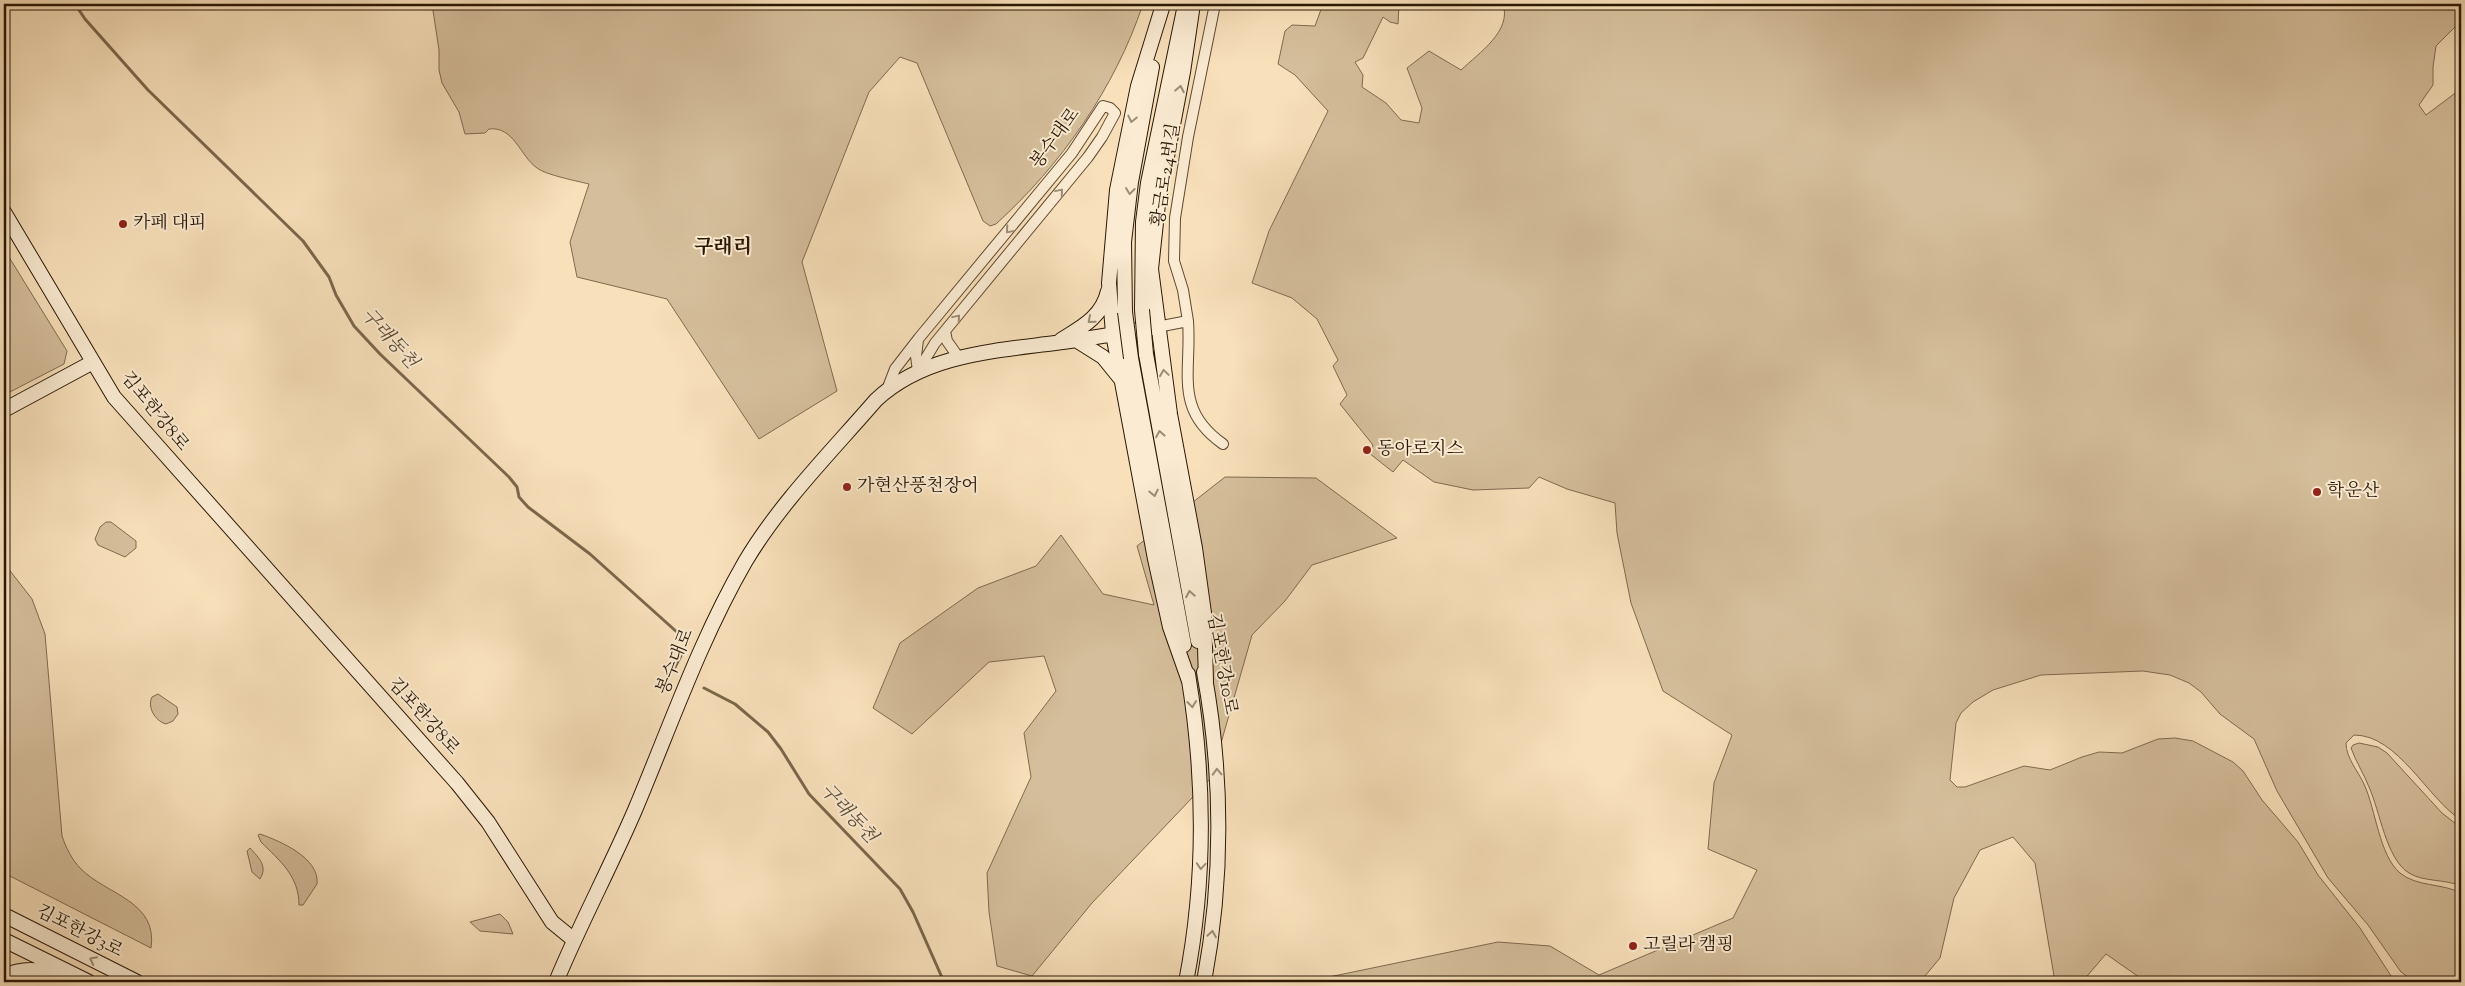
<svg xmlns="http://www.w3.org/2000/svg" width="2465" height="986" font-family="'Sorts Mill Goudy','Noto Serif KR',serif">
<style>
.green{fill:#d5be9b;stroke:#7f6a50}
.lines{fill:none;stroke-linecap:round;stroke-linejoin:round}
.stream{stroke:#7b674c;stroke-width:3}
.street-casing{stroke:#5d4932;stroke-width:12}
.secondary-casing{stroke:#291704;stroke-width:16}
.street{stroke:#faebd2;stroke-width:10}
.secondary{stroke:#faebd2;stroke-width:14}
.secondary-bridge-casing{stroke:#291704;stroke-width:16;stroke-linecap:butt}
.secondary-bridge{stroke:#faebd2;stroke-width:14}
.oneway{stroke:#9c8c75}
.poi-dot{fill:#8f2418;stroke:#faebd2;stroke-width:2}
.labels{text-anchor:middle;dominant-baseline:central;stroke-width:4;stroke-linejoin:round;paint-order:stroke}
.street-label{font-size:18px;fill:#291704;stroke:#faebd2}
.poi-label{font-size:18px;fill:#291704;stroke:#faebd2;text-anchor:start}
.water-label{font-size:19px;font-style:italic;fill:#604c34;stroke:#faebd2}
.quarter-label{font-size:20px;font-weight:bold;fill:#291704;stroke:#faebd2}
</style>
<rect width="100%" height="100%" fill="#f8e0ba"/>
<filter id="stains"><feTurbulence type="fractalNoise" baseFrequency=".004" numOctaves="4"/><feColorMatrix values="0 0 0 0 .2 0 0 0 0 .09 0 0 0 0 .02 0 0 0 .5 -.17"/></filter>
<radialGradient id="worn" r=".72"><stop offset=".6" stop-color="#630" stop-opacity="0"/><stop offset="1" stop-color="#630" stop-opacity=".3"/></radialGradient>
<path class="green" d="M 432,4 L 1143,4 C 1115,88 1061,165 996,224 L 990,226 L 983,221 L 917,63 L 900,57 L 869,92 L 802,262 L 837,391 L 759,439 L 667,299 L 577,277 L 570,242 L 589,184 C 577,181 546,175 537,168 C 520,156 514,126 489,129 L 485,133 L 465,134 L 459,112 L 442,83 L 439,70 L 439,50 Z
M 1323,4 L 1340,4 L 1344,8 L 1350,8 L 1357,4 L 1399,4 L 1398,24 L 1390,22 L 1383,17 L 1363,58 L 1355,62 L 1363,75 L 1362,87 L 1386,103 L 1401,120 L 1419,123 L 1422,108 L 1407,68 L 1429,51 L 1461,70 C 1479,53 1512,31 1503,4 L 2461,4 L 2461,21 L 2436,46 L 2433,67 L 2433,85 L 2419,105 L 2426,115 L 2458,91 L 2461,94 L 2461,820 C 2427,798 2398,735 2354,735 L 2346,743 C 2346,758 2358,771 2364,784 C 2376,810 2379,855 2400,873 C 2417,887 2442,883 2461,893 L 2461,982 L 2415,982 L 2401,972 L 2368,925 L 2328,878 L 2277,791 L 2254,739 L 2220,714 L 2201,692 L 2189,683 L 2170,675 L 2143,671 L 2041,675 L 1993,690 L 1973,702 L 1961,713 L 1956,723 L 1950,780 L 1957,787 L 1965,787 L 2024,766 L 2050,770 L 2082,757 L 2099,752 L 2122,753 L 2158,739 L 2175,738 L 2193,741 L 2233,762 L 2243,771 L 2262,800 L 2298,842 L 2318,875 L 2360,928 L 2395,982 L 2146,982 L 2106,954 L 2082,982 L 2055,982 L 2035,863 L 2013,837 L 1980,850 L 1954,898 L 1940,958 L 1920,982 L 1323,982 L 1324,978 L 1498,942 L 1550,946 L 1599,975 L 1733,918 L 1757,870 L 1708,849 L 1714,783 L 1732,735 L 1663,691 L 1631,603 L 1617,533 L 1615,503 L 1567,489 L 1539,477 L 1529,488 L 1473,490 L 1434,482 L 1403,460 L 1393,472 L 1369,453 L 1373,445 L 1340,404 L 1347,395 L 1333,366 L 1338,360 L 1317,319 L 1292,298 L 1252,283 L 1269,231 L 1328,111 L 1295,75 L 1278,64 L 1285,31 L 1292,25 L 1315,26 Z
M 4,249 L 67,351 L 64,364 L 4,395 Z
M 1225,477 L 1316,478 L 1397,538 L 1312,565 L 1285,601 L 1252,635 L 1211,778 L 1092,903 L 1032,976 L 997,966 L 989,912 L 987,873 L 1031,777 L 1024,733 L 1056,691 L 1044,656 L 989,662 L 912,734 L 873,708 L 900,643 L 978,588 L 1036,566 L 1061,535 L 1103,594 L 1154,605 L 1137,546 Z
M 106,522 L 111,522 L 136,541 L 136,548 L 125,557 L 98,545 L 95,539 L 100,527 Z
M 4,563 L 32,599 L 45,634 L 62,836 C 66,848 72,860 81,869 C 107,895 158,901 151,948 L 4,873 L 6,825 L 4,804 Z
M 158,694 L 177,707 L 178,714 L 173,721 L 166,724 C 155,721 147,707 152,697 Z
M 2359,743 L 2378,747 L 2387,753 L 2442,813 L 2461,828 L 2461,886 C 2445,879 2423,882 2409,873 C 2386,859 2380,811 2369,787 C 2364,774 2356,762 2351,748 L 2353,745 Z
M 260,834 C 280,841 320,858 317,884 L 303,905 L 299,905 C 299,876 280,861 261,842 L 258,835 Z
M 250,848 C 259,858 268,866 260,879 L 252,872 L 247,851 Z
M 500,914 L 508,922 L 513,934 L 480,931 L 470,922 Z"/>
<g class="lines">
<path class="stream" d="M 75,4 L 85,19 L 148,90 L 303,241 L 329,277 L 336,295 L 354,326 L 380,354 L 509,477 L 517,487 L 519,497 L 528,507 L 590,554 L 688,642 L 673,671
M 704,688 L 735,704 L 768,732 L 781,749 L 809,794 L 900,889 L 913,912 L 944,982"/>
<g class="street-casing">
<path id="street" d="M 1188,321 C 1192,371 1173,409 1223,444
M 1157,327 L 1188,321 L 1183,290 L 1174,261 L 1175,218 L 1188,137 L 1215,4
M 945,331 L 947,341 L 959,358
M 918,371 L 916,356 L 918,340
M 887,390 L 895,369 L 919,338 L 1072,153 L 1103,106 L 1110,108 L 1115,113 L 1102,137 L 1088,157 L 935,343 L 918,371"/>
</g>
<g class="secondary-casing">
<path id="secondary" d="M 1193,4 L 1183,72 L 1158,204 L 1151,269 L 1170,414 L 1195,548 L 1204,613 L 1206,681
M 1163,5 L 1138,86 L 1117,190 L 1109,283 L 1113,334 L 1155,559 L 1170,627 L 1189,681
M 4,212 L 114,397 L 457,783 L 488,822 L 552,922 L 574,940
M 1142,310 L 1143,222 L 1148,183 L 1185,5
M 1125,312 L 1124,242 L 1131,182 L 1152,67
M 1061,340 C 1082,327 1102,317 1108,291
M 1076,340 L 1103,357 L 1120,378
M 1146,354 L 1198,641
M 1131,358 L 1184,645
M 4,410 L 93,362
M 4,915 L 137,982
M 4,940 L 89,982
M 4,976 C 23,967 42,969 61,976
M 556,982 C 580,924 610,868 635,810 C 670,727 700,640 745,562 C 780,503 831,452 876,400 C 924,355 993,351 1055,343 C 1089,339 1123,332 1157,327
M 1186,982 C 1206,880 1205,777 1188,674
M 1204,982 C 1223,880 1223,775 1204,672"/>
</g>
<use href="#street" class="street"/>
<use href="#secondary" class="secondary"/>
<g class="secondary-bridge-casing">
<path id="secondary-bridge" d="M 1142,310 L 1146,354
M 1125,312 L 1131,358"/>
</g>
<use href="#secondary-bridge" class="secondary-bridge"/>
</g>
<defs><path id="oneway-chevron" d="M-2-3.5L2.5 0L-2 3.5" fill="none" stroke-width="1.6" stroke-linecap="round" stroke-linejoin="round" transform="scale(1.25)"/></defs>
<g class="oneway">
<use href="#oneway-chevron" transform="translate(1180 89) rotate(-79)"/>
<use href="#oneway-chevron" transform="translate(1132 119) rotate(102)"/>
<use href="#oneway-chevron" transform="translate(1130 191) rotate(97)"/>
<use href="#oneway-chevron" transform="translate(1060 192) rotate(-50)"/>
<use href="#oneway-chevron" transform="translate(1009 230) rotate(130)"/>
<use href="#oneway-chevron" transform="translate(957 318) rotate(-50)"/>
<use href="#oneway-chevron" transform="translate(1091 320) rotate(139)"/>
<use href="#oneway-chevron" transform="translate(1164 373) rotate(-98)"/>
<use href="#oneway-chevron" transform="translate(1160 434) rotate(-100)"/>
<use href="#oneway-chevron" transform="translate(1154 493) rotate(78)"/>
<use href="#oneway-chevron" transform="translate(1190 594) rotate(-100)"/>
<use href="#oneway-chevron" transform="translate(1192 704) rotate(84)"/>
<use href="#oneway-chevron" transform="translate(1217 772) rotate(-92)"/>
<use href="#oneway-chevron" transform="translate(1201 866) rotate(94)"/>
<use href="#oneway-chevron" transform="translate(1212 934) rotate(-81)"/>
<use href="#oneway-chevron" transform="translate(93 960) rotate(-153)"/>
</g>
<g class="poi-dot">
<circle cx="123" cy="224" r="5"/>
<circle cx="1367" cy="450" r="5"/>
<circle cx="847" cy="487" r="5"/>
<circle cx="2317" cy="492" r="5"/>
<circle cx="1633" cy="946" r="5"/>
</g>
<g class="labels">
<g class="street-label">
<text transform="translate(1056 139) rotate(-54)">봉수대로</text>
<text transform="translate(1167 175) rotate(-81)">황금로24번길</text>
<text transform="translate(154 412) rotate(51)">김포한강8로</text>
<text transform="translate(676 662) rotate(-68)">봉수대로</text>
<text transform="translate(1221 664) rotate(80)">김포한강10로</text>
<text transform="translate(423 717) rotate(48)">김포한강8로</text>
<text transform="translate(79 932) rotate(27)">김포한강3로</text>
</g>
<g class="poi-label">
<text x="133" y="224">카페 대피</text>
<text x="1377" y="450">동아로지스</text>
<text x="857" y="487">가현산풍천장어</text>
<text x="2327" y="492">학운산</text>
<text x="1643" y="946">고릴라 캠핑</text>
</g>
<g class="water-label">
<text transform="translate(389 339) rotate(48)">구래동천</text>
<text transform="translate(848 814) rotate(47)">구래동천</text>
</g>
<g class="quarter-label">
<text x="723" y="248">구래리</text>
</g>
</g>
<rect width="2465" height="986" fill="none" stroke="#f8e0ba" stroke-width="20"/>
<rect x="5" y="5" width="2455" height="976" fill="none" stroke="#291704" stroke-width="2.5"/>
<rect x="10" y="10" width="2445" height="966" fill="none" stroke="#291704"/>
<rect width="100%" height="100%" filter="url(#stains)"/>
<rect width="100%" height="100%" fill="url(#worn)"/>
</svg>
